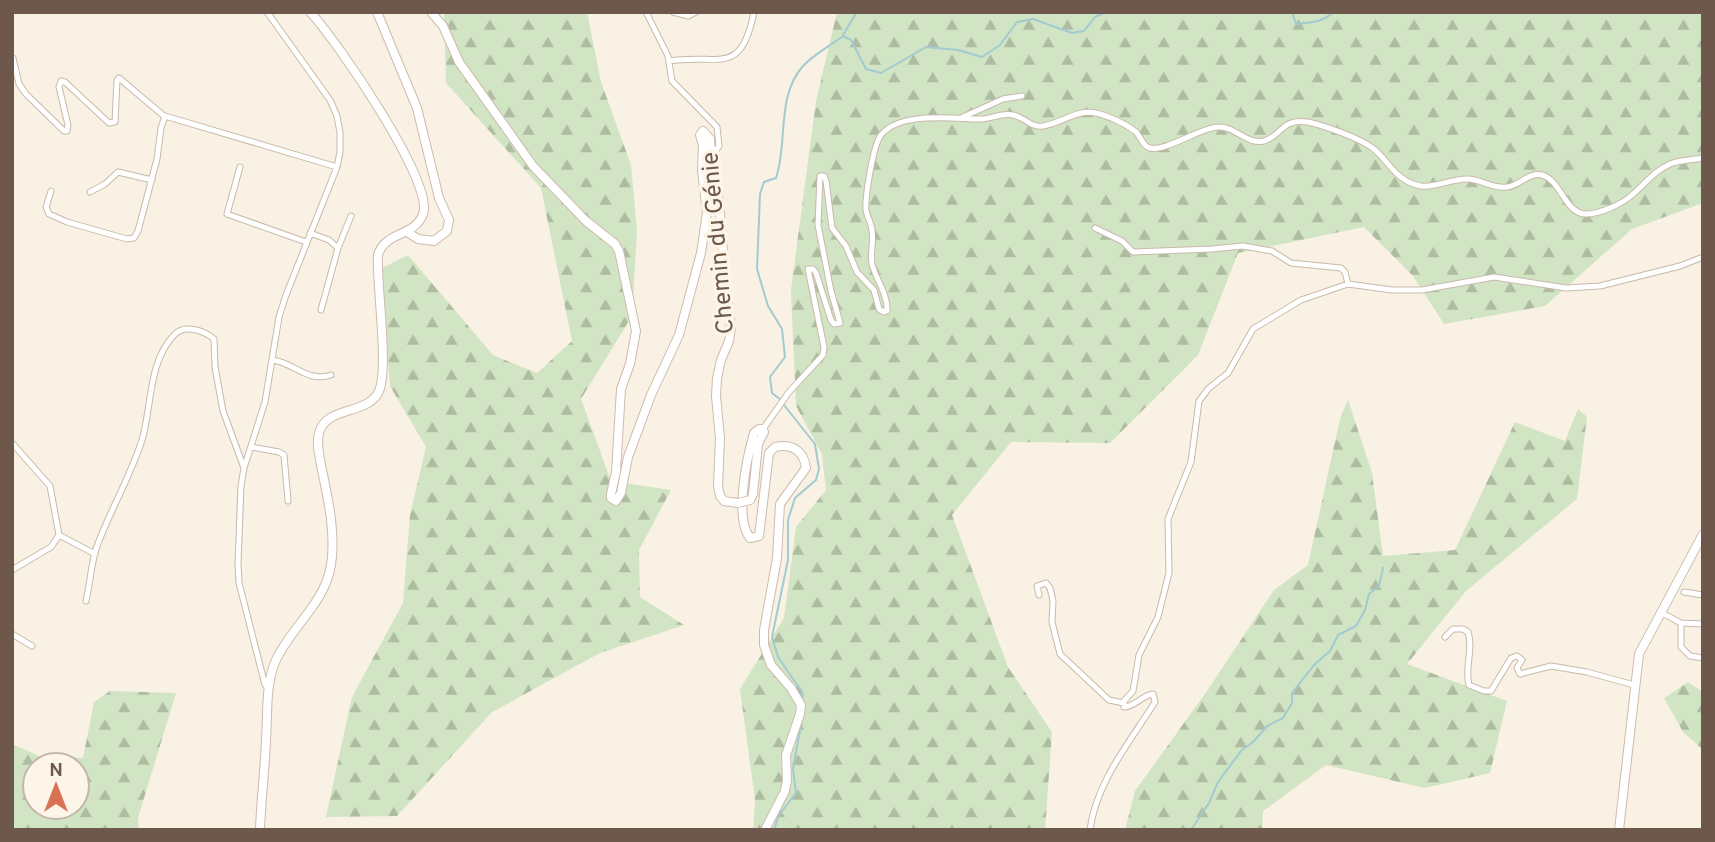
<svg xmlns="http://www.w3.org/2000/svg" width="1715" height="842" font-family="Overpass,sans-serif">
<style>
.forest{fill:url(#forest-firs);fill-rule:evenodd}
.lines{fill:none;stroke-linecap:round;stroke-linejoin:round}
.stream{stroke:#a2cad1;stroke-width:2}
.street-casing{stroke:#c9b9ab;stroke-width:7}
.secondary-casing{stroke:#cebbac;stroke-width:10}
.street{stroke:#fff;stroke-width:5}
.secondary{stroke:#fff;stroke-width:8}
.secondary-bridge-casing{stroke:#cebbac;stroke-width:10;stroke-linecap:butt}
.secondary-bridge{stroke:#fff;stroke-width:8}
.labels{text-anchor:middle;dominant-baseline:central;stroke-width:7;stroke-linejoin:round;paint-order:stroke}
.street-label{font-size:24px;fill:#6e584c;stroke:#fdf5e9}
</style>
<defs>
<pattern id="forest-firs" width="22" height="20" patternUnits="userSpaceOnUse" patternTransform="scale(1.75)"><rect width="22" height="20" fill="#d1e5c4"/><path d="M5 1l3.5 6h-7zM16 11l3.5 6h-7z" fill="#aebca1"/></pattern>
</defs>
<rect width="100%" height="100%" fill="#f9f1e3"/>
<path class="forest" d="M 444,12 L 587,12 L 601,82 L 631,165 L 637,231 L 632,316 L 581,399 L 611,481 L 671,490 L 639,550 L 640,597 L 684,625 L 600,653 L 492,712 L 397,816 L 326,817 L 352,697 L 403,603 L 410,515 L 426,447 L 390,386 L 382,268 L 408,255 L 493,355 L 537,373 L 572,341 L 541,188 L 446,83 Z
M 837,12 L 1703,12 L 1703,203 L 1632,229 L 1545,306 L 1444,324 L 1413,276 L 1364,227 L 1238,253 L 1198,355 L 1110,443 L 1011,442 L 952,515 L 1008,667 L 1052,732 L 1045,830 L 753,830 L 755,800 L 740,689 L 784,618 L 796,527 L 826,490 L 822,454 L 796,406 L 791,290 L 816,101 Z
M 1348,400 L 1372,473 L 1383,556 L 1455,550 L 1515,422 L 1565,441 L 1578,409 L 1587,417 L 1577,499 L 1466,591 L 1407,664 L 1507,701 L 1490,773 L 1425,788 L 1326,765 L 1263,811 L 1262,830 L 1125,830 L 1135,791 L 1207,691 L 1274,590 L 1308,565 L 1340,419 Z
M 1688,682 L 1703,692 L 1703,750 L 1683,732 L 1664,698 Z
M 110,691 L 176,693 L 138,818 L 139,830 L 12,830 L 12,744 L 39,756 L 83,758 L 94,702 ZM 77,765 L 77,807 L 35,807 L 35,765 Z"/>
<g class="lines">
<path class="stream" d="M 1292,12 L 1296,24 C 1309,23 1324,22 1333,12
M 1459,12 L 1461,12
M 843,35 L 857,12
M 781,400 L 772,393 L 770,377 L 785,357 L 782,329 L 768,306 L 757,269 L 760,194 L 764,182 L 776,178 C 788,143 776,96 803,66 C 813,55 830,46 843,36 L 851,40 L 866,69 L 881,73 L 926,47 L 958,50 L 982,57 L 1000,45 L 1017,22 L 1033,19 L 1072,33 L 1084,31 L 1095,17 L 1106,12
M 784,405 L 815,444 L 819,469 L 816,480 L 795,498 L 788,520 L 788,560 L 772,637 L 778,657 L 802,692 L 803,702
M 774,830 L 779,815 L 796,793 L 793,769 L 804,708
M 1191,830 L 1209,803 L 1218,782 L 1241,751 L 1254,741 L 1267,726 L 1283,718 L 1292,703 L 1292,693 L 1314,665 L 1330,651 L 1338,635 L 1356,626 L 1365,610 L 1369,594 L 1379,586 L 1383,568"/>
<g class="street-casing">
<path id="street" d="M 267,12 L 330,100 L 337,116 L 340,133 L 340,152 L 337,167 L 286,295 L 279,317 L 265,402 L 244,468 L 241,486 L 238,563 L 239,583 L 265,685 L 270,687
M 646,12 L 668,56 L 672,81 L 717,127 L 719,146 L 711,157
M 673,12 L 688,16 L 696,12
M 13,58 L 19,84 L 26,94 L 64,131 L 67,131 L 68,125 L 59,87 L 61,81 L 65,82 L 109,123 L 115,122 L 117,80 L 119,78 L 164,116
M 669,61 C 719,53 741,78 754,12
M 963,117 L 1003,99 L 1022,96
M 240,167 L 227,214 L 306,242
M 51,191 L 46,207 L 49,214 L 67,222 L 127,239 L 134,238 L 138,231 L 157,159 L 161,128 L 165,116 L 337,167
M 90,192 L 105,184 L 118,172 L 152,180
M 1095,228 L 1122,241 L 1133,252 L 1212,249 L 1243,246 L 1272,251 L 1291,263 L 1341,268 L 1345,272 L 1348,284
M 310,233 L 329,240 L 338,248 L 321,310
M 338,248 L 351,216
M 273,360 C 294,363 308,383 331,375
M 763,429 L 789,392 L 823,355 L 824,347 L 808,269 L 813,269 L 816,273 L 831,320 L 834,324 L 840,323 L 831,291 L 818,225 L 820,176 L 824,176 L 826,181 L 832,228 L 846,246 L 857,272 L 874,290 L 879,309 L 884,312 L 887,311 C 888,294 876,280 872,264 C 870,253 874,242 872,231 C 872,224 867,217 866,210 C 865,197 873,145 881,135 C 900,111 954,119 981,119 C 992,119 1002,112 1013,115 C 1025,117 1030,128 1043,126 C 1062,123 1077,109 1096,113 C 1109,116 1126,124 1136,132 C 1141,137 1143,147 1150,148 C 1166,152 1201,127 1218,127 C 1235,126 1247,145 1264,141 C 1282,136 1281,118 1308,122 C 1325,126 1360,138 1374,149 C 1390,163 1397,182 1421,186 C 1437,188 1452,178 1469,179 C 1482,180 1493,189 1507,187 C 1520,186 1528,172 1542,175 C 1561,180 1565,214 1586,214 C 1600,214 1622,204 1632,195 C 1645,184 1654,171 1670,164 C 1680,160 1692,160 1703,158
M 12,443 L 50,486 L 59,535 L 51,547 L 12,570
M 251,447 L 279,452 L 284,455 L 288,501
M 59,535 L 95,554
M 1684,592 L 1703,595
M 1039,595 L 1037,586 L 1046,583 L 1050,588 L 1053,601 L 1052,622 L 1060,654 L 1109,700 L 1124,703
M 86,601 C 90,584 91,565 96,549 C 109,512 130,478 142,440 C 152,406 148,361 175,334 C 185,324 205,331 214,339 L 215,367 L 223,411 L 244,468
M 1660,612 L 1681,623 L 1703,624
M 1681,623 L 1681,647 L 1690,656 L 1703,658
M 12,634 L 32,646
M 1445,637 L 1453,629 L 1463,629 L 1468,632 C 1474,650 1464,667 1469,685 L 1484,691 L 1491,691 L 1511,658 L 1517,656 L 1522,660 L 1517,668 L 1520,674 L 1551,666 L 1587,672 L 1634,685
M 1090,830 C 1096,782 1130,742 1155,702 L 1153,694 C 1142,695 1135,707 1124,707 L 1124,701 L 1133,691 L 1139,655 L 1158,617 L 1169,573 L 1168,519 L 1191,462 L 1199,401 L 1209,388 L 1228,373 L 1253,329 L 1301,300 L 1348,284 L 1392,290 L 1422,290 L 1494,277 L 1566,288 L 1600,286 L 1680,266 L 1703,257"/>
</g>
<g class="secondary-casing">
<path id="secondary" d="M 377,12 L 417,108 L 439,198 L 449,220 L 447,231 L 434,241 L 418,239 L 407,232
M 431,12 L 443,26 L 459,62 L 533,166 L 586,221 L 615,244 L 619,251 L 636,331 L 630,364 L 621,389 L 616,472 L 611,494 L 611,498 L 616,501 L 621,493 L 628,457 L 651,395 L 679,335 L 701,253 L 707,213 L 702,170 L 703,146 L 700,135 L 703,131 L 710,139 L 712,175 L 718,196 L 721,224 L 723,251 L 721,283 L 728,304 L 731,328 L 729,341 L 721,360 L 717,378 L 716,396 L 720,438 L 718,486 L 720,496 L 724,501 L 738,503
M 763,429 L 759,429 L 754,433 C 747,457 734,518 750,538 L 759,536 L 769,453 L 775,447 C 792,443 804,451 806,468 L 780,504 L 777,558 L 764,630 L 764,645 L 771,665 L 791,688 L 801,705 L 800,714 L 786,755 L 787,780 L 785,791 L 765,830
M 750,500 L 753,494 L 758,444 L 764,432 L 763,429
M 260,830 C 261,800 265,769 266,739 C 268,714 265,684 276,660 C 292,626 325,603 331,565 C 336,534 328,499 322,470 C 320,458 316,445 319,433 C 326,406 366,415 378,393 C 390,373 376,283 378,255 C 385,231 415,237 423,214 C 435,183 335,38 310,12
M 1619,830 L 1639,654 L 1703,534"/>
</g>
<use href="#street" class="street"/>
<use href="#secondary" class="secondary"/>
<g class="secondary-bridge-casing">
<path id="secondary-bridge" d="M 738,503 L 750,500"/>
</g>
<use href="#secondary-bridge" class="secondary-bridge"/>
</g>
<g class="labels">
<g class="street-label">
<text transform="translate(719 243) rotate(-95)">Chemin du Génie</text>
</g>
</g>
<rect width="1715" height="842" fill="none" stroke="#6e584c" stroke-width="28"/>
<g transform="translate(56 786)"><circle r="33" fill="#fdf5e9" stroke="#c4b6aa" stroke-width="2"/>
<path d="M0-5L12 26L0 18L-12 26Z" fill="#d77255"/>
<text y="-10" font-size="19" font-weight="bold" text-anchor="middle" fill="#6e584c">N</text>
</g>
</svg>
